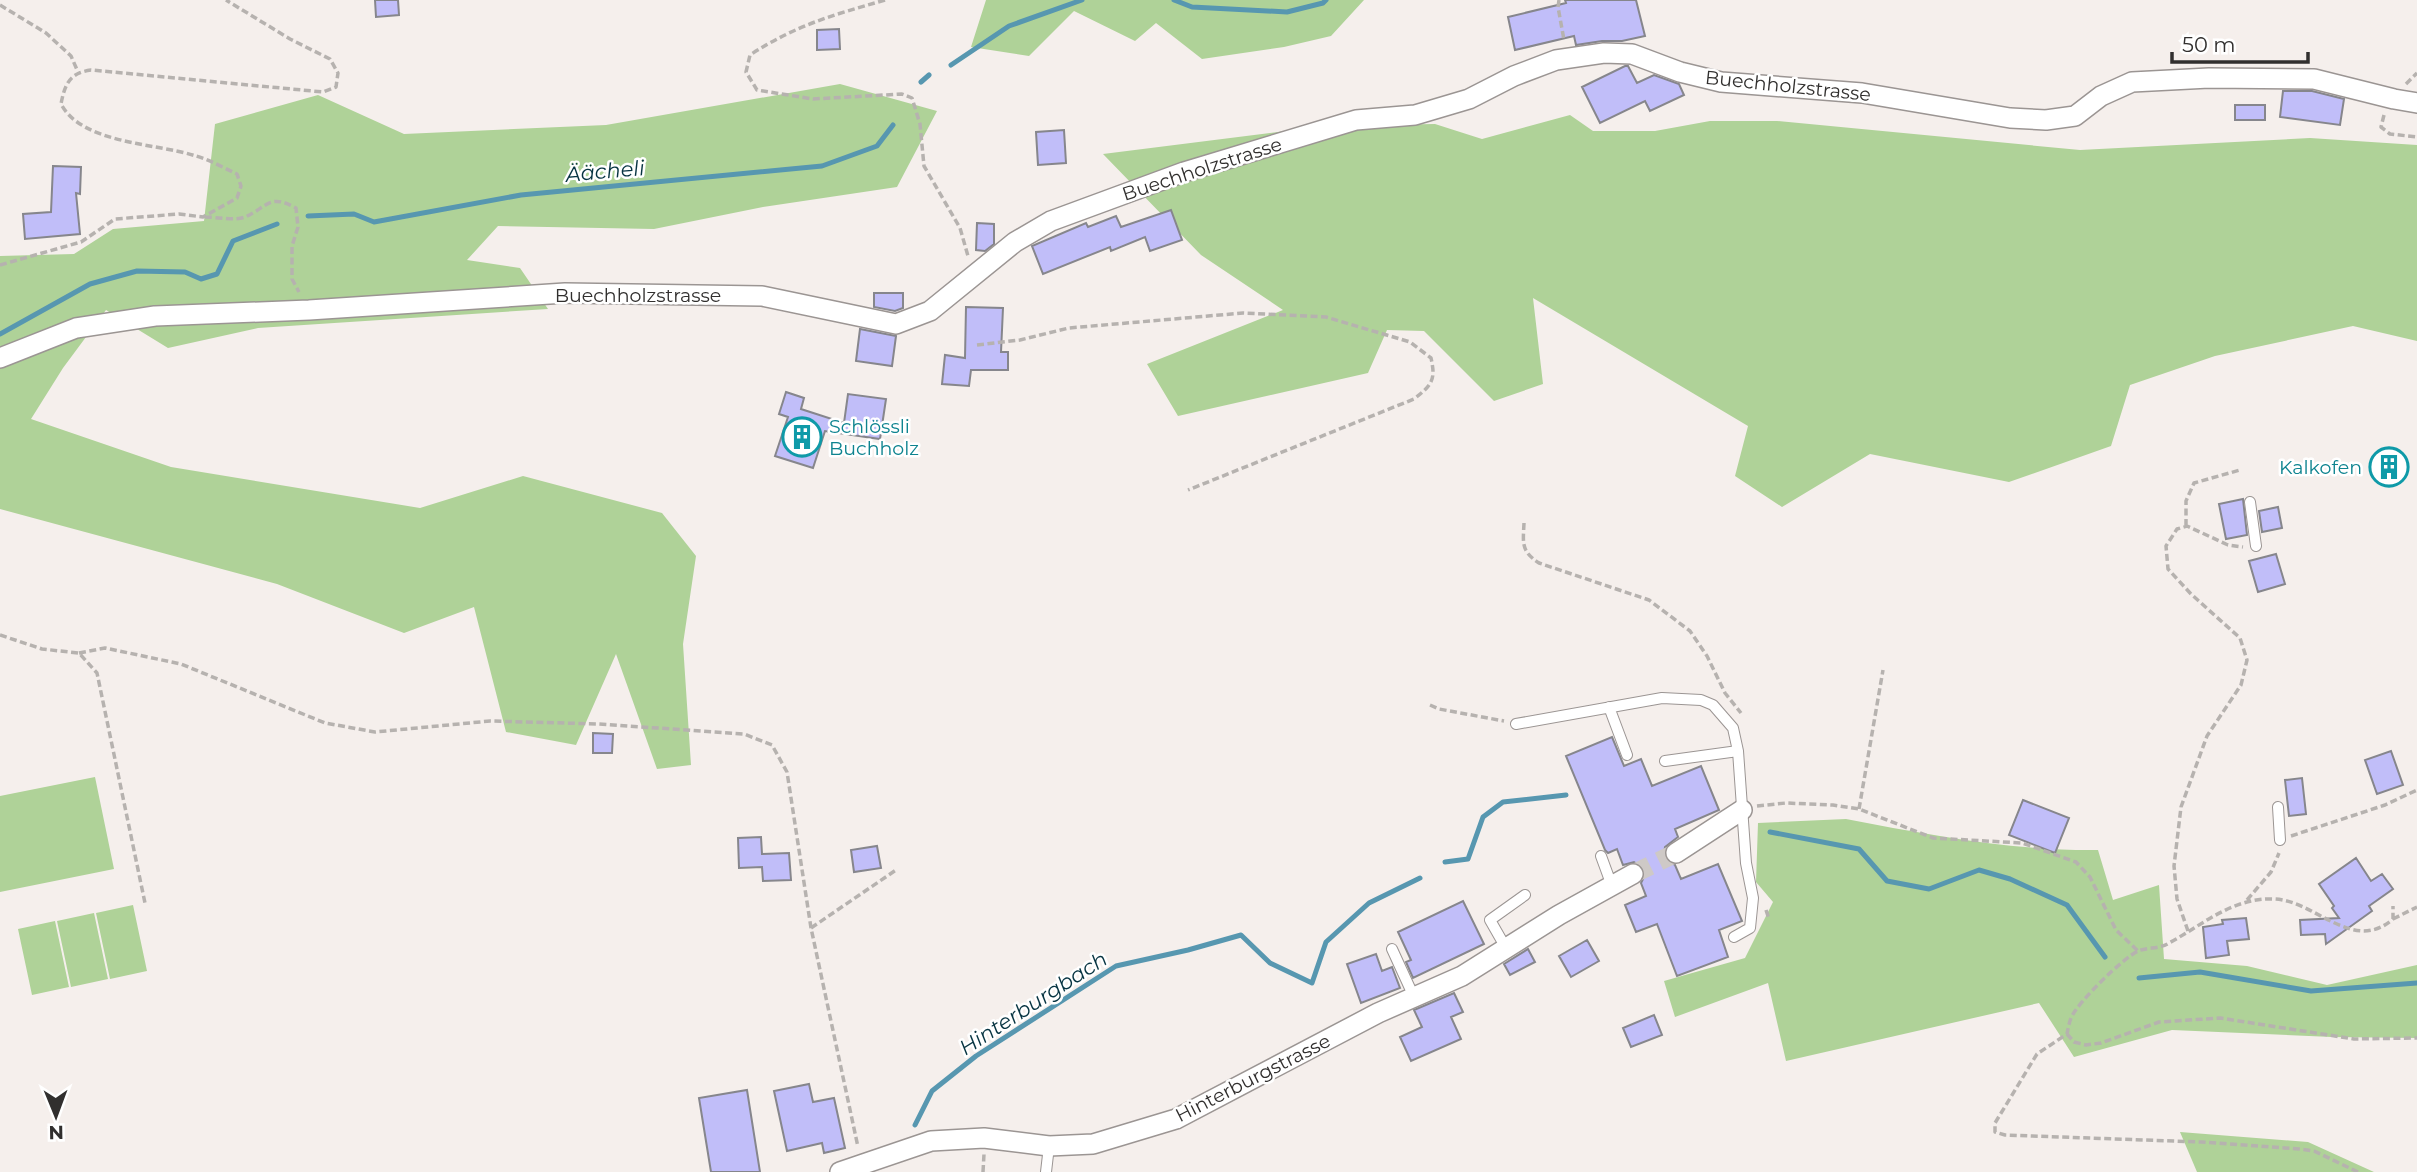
<svg xmlns="http://www.w3.org/2000/svg" width="2417" height="1172" font-family="Montserrat,sans-serif">
<style>
.green{fill:#afd298}
.lines{fill:none;stroke-linecap:round;stroke-linejoin:round}
.stream{stroke:#5797b0;stroke-width:5}
.building{fill:#c1bef9;stroke:#86868c;stroke-width:2}
.street-tunnel{stroke:#cec9c6;stroke-width:19;stroke-dasharray:19 10;stroke-linecap:butt}
.lane-casing{stroke:#9b9593;stroke-width:12}
.street-casing{stroke:#9b9593;stroke-width:22}
.path{stroke:#b6b2af;stroke-width:3.5;stroke-dasharray:7 3.5;stroke-linecap:butt}
.lane{stroke:#fff;stroke-width:10}
.street{stroke:#fff;stroke-width:19}
.labels{text-anchor:middle;dominant-baseline:central;stroke-width:5;stroke-linejoin:round;paint-order:stroke}
.street-label{font-size:19px;fill:#312f2e;stroke:#fff}
.culture-label{font-size:19px;fill:#0d838f;stroke:#fff;text-anchor:start}
.water-label{font-size:21px;font-style:italic;fill:#063341;stroke:#fff}
</style>
<rect width="100%" height="100%" fill="#f5efec"/>
<path class="green" d="M 986,0 L 1364,0 L 1331,36 L 1284,47 L 1202,59 L 1156,23 L 1135,41 L 1074,11 L 1029,56 L 971,47 Z
M 840,84 L 937,111 L 897,187 L 763,207 L 654,229 L 498,226 L 467,260 L 520,268 L 548,309 L 258,328 L 168,348 L 106,310 L 63,368 L 31,419 L 171,467 L 420,508 L 523,476 L 662,513 L 696,556 L 683,644 L 691,765 L 657,769 L 616,654 L 576,745 L 506,732 L 474,607 L 404,633 L 277,584 L 0,509 L 0,256 L 74,254 L 113,229 L 204,221 L 215,124 L 318,95 L 404,134 L 606,125 Z
M 1570,115 L 1593,131 L 1655,131 L 1710,121 L 1777,121 L 2080,150 L 2310,138 L 2417,145 L 2417,341 L 2353,326 L 2215,356 L 2130,385 L 2111,446 L 2009,482 L 1870,454 L 1782,507 L 1735,476 L 1748,426 L 1533,298 L 1543,384 L 1494,401 L 1424,331 L 1387,330 L 1368,373 L 1178,416 L 1147,364 L 1283,310 L 1201,255 L 1103,154 L 1325,126 L 1435,124 L 1482,139 Z
M 95,777 L 114,869 L 0,892 L 0,796 Z
M 1846,819 C 1930,835 2012,851 2098,850 L 2113,900 L 2159,885 L 2164,959 L 2247,966 L 2327,985 L 2417,965 L 2417,1038 L 2332,1037 L 2172,1030 L 2074,1057 L 2039,1003 L 1786,1061 L 1768,983 L 1675,1017 L 1664,981 L 1745,958 L 1773,902 L 1756,882 L 1758,823 Z
M 133,905 L 147,971 L 110,979 L 96,913 Z
M 94,913 L 108,979 L 71,987 L 57,921 Z
M 55,921 L 69,987 L 32,995 L 18,929 Z
M 2180,1132 L 2308,1142 L 2374,1172 L 2197,1172 Z"/>
<g class="lines">
<path class="stream" d="M 1174,0 L 1192,7 L 1287,12 L 1323,3 L 1326,0
M 951,65 L 1009,26 L 1082,0
M 921,82 L 929,75
M 308,216 L 354,214 L 374,222 L 521,195 L 822,166 L 877,146 L 893,125
M 0,334 L 90,284 L 137,271 L 185,272 L 201,279 L 217,274 L 233,241 L 277,224
M 1770,832 L 1859,849 L 1887,881 L 1929,889 L 1979,870 L 2010,879 L 2067,905 L 2105,957
M 1445,862 L 1468,859 L 1483,817 L 1503,802 L 1566,795
M 2139,978 L 2200,972 L 2311,991 L 2417,983
M 915,1125 L 932,1091 L 976,1056 L 1116,966 L 1188,950 L 1241,935 L 1270,963 L 1312,983 L 1326,942 L 1369,903 L 1420,878"/>
</g>
<path class="building" d="M 375,0 L 398,0 L 399,15 L 376,17 Z
M 1565,0 L 1636,0 L 1645,36 L 1622,41 L 1602,41 L 1576,45 L 1574,36 L 1515,50 L 1508,17 L 1566,3 Z
M 839,29 L 840,49 L 817,50 L 817,30 Z
M 1625,66 L 1628,66 L 1637,83 L 1654,75 L 1679,84 L 1684,95 L 1650,111 L 1645,101 L 1600,123 L 1582,87 Z
M 2283,91 L 2312,91 L 2344,99 L 2340,125 L 2280,117 Z
M 2235,105 L 2265,105 L 2265,120 L 2235,120 Z
M 1064,130 L 1066,163 L 1038,165 L 1036,132 Z
M 53,166 L 81,167 L 80,194 L 76,193 L 80,234 L 25,239 L 23,214 L 51,212 Z
M 1171,210 L 1182,240 L 1150,251 L 1145,237 L 1111,251 L 1110,247 L 1043,274 L 1032,246 L 1086,223 L 1088,227 L 1116,216 L 1121,227 Z
M 977,223 L 994,224 L 994,244 L 985,251 L 976,250 Z
M 874,293 L 903,293 L 903,308 L 895,311 L 874,307 Z
M 966,307 L 1003,308 L 1001,352 L 1008,352 L 1008,370 L 971,370 L 969,386 L 942,384 L 945,355 L 965,358 Z
M 860,329 L 896,336 L 892,366 L 856,361 Z
M 786,392 L 804,398 L 801,409 L 844,423 L 848,394 L 886,399 L 880,439 L 825,431 L 813,468 L 775,456 L 788,417 L 779,414 Z
M 2243,499 L 2247,535 L 2226,539 L 2219,504 Z
M 2278,507 L 2282,528 L 2262,532 L 2259,511 Z
M 2276,554 L 2285,584 L 2258,592 L 2249,561 Z
M 593,733 L 613,734 L 612,753 L 593,753 Z
M 1612,737 L 1624,766 L 1641,759 L 1652,786 L 1701,766 L 1719,810 L 1675,829 L 1678,837 L 1665,847 L 1664,854 L 1666,860 L 1675,865 L 1681,879 L 1718,864 L 1742,921 L 1719,930 L 1728,957 L 1677,976 L 1657,924 L 1636,932 L 1625,905 L 1646,896 L 1641,883 L 1645,875 L 1644,869 L 1634,862 L 1623,865 L 1617,849 L 1608,853 L 1605,850 L 1566,756 Z
M 2391,751 L 2403,785 L 2377,794 L 2365,760 Z
M 2302,778 L 2306,814 L 2289,816 L 2285,780 Z
M 2023,800 L 2069,818 L 2055,853 L 2009,835 Z
M 761,837 L 762,854 L 789,853 L 791,880 L 763,881 L 762,867 L 739,868 L 738,838 Z
M 877,846 L 881,868 L 854,872 L 851,850 Z
M 2356,858 L 2371,881 L 2382,874 L 2393,889 L 2369,906 L 2372,911 L 2326,944 L 2325,934 L 2301,935 L 2300,920 L 2339,918 L 2332,908 L 2334,906 L 2319,884 Z
M 1463,901 L 1484,944 L 1413,978 L 1406,962 L 1411,960 L 1398,932 Z
M 2246,918 L 2249,939 L 2227,941 L 2229,955 L 2206,958 L 2203,927 L 2223,924 L 2222,920 Z
M 1587,940 L 1599,961 L 1571,977 L 1559,956 Z
M 1528,949 L 1535,962 L 1510,975 L 1504,964 Z
M 1376,954 L 1382,971 L 1392,967 L 1400,988 L 1361,1003 L 1347,964 Z
M 1454,993 L 1463,1012 L 1451,1017 L 1461,1039 L 1411,1061 L 1400,1037 L 1422,1027 L 1414,1010 Z
M 1654,1015 L 1662,1035 L 1631,1047 L 1623,1028 Z
M 809,1084 L 813,1102 L 834,1098 L 845,1148 L 824,1153 L 822,1143 L 787,1151 L 774,1091 Z
M 747,1090 L 760,1172 L 711,1172 L 699,1098 Z"/>
<g class="lines">
<path class="street-tunnel" d="M 1633,874 L 1676,853"/>
<g class="lane-casing">
<path id="lane" d="M 2250,502 L 2256,546
M 1609,707 L 1627,755
M 1516,724 L 1662,698 L 1701,700 L 1713,705 L 1733,728 L 1738,751 L 1746,863 L 1753,898 L 1750,928 L 1734,937
M 1665,761 L 1738,751
M 2278,807 L 2280,840
M 1601,856 L 1612,886
M 1506,948 L 1490,920 L 1525,895
M 1392,949 L 1414,997
M 1046,1172 L 1049,1146"/>
</g>
<g class="street-casing">
<path id="street" d="M 0,358 L 76,328 L 155,316 L 309,310 L 565,293 L 762,296 L 896,324 L 930,311 L 1015,242 L 1051,221 L 1184,172 L 1356,120 L 1415,115 L 1469,99 L 1514,76 L 1556,60 L 1604,53 L 1632,54 L 1680,72 L 1721,82 L 1862,93 L 2010,118 L 2046,120 L 2075,116 L 2101,96 L 2132,82 L 2209,78 L 2314,79 L 2394,99 L 2417,103
M 1676,853 L 1742,810
M 840,1172 L 931,1141 L 984,1138 L 1049,1146 L 1093,1144 L 1176,1119 L 1378,1013 L 1462,976 L 1559,915 L 1633,874"/>
</g>
<path class="path" d="M 885,0 C 833,15 796,25 750,55 L 746,72 L 757,90 L 813,99 L 902,94 L 912,98 L 920,124 L 924,166 L 960,228 L 968,256
M 1559,0 L 1558,7 L 1564,40
M 0,5 L 46,33 L 71,56 L 78,72
M 2406,84 L 2417,73
M 2384,115 L 2381,127 L 2390,134 L 2417,137
M 205,217 C 216,217 235,221 245,217 C 268,207 269,193 296,208 L 298,227 L 292,246 L 292,279 L 299,292
M 0,265 L 81,242 L 115,219 L 179,214 L 203,217 L 237,198 L 241,186 L 237,174 C 224,168 210,160 196,156 C 156,143 82,144 61,104 C 65,83 70,73 91,70 L 323,92 L 336,87 L 338,73 L 330,59 L 290,39 L 226,0
M 977,345 L 1020,340 L 1069,328 L 1243,313 L 1326,317 L 1410,342 L 1431,358 C 1436,380 1432,385 1414,399 L 1188,490
M 1524,523 C 1523,544 1521,551 1539,563 L 1649,600 L 1690,631 L 1707,656 L 1725,693 L 1741,713
M 2186,526 L 2186,501 L 2194,483 L 2240,470
M 0,635 L 42,649 L 79,653 L 97,673 L 145,903
M 79,653 L 105,648 L 181,664 L 325,723 L 375,732 L 490,721 L 599,724 L 744,734 L 772,745 L 787,772 L 811,928 L 858,1147
M 1430,705 L 1439,709 L 1504,721
M 1757,806 L 1786,803 L 1833,805 L 1859,809 L 1933,838 L 2022,843 L 2076,862 L 2090,877 L 2116,930 L 2138,951
M 1859,809 L 1883,670
M 2291,836 L 2385,805 L 2417,790
M 2247,900 L 2271,872 L 2279,853
M 1766,910 L 1769,919
M 2393,919 L 2417,907
M 811,928 L 896,870
M 2188,931 L 2177,899 L 2174,866 L 2181,807 L 2207,736 L 2241,685 L 2247,660 L 2240,638 L 2191,594 L 2168,569 L 2166,546 L 2177,529 L 2187,526 L 2228,545 L 2243,547
M 2067,1034 L 2074,1042 L 2086,1045 L 2101,1043 L 2159,1022 L 2220,1018 L 2354,1039 L 2417,1038
M 983,1172 L 984,1154
M 2358,1172 L 2314,1151 L 2299,1149 L 2201,1142 L 2005,1135 L 1995,1132 L 1995,1123 L 2037,1054 L 2067,1034 C 2068,1029 2069,1023 2071,1018 C 2077,1003 2123,958 2138,951 C 2148,947 2160,949 2169,943 C 2204,924 2233,897 2275,899 C 2316,901 2353,954 2393,919 L 2393,906"/>
<use href="#lane" class="lane"/>
<use href="#street" class="street"/>
</g>
<defs>
<g id="building-ring" transform="scale(2.0125)"><circle r="9.5" fill="#fff" stroke="#0f9aa8" stroke-width="1.5"/><path d="M-4-6H4V6H1V3H-1V6H-4ZM-2.5-4.3h1.7v1.8h-1.7ZM.8-4.3h1.7v1.8H.8ZM-2.5-1h1.7V.8h-1.7ZM.8-1h1.7V.8H.8Z" fill="#0f9aa8"/></g>
</defs>
<g fill-rule="evenodd">
<use href="#building-ring" x="802" y="437"/>
<use href="#building-ring" x="2389" y="467"/>
</g>
<g class="labels">
<g class="street-label">
<text transform="translate(1788 86) rotate(6)">Buechholzstrasse</text>
<text transform="translate(1202 169) rotate(-18)">Buechholzstrasse</text>
<text x="638" y="295">Buechholzstrasse</text>
<text transform="translate(1253 1078) rotate(-27)">Hinterburgstrasse</text>
</g>
<g class="culture-label">
<text x="829" y="426">Schlössli<tspan x="829" dy="22">Buchholz</tspan></text>
<text x="2362" y="467" text-anchor="end">Kalkofen</text>
</g>
<g class="water-label">
<text transform="translate(605 171) rotate(-5)">Äächeli</text>
<text transform="translate(1033 1003) rotate(-33)">Hinterburgbach</text>
</g>
</g>
<g transform="translate(56 1116) rotate(179)" stroke="#ffffff" stroke-width="5" paint-order="stroke">
<path d="M0-5L12 26L0 18L-12 26Z" fill="#312f2e"/>
<text y="-10" font-size="19" font-weight="bold" text-anchor="middle" fill="#312f2e">N</text>
</g>
<path d="M2172 52v10h136v-10" fill="none" stroke="#312f2e" stroke-width="3.5"/>
<text x="2182" y="52" font-size="21" fill="#312f2e" stroke="#ffffff" stroke-width="5" paint-order="stroke">50 m</text>
</svg>
